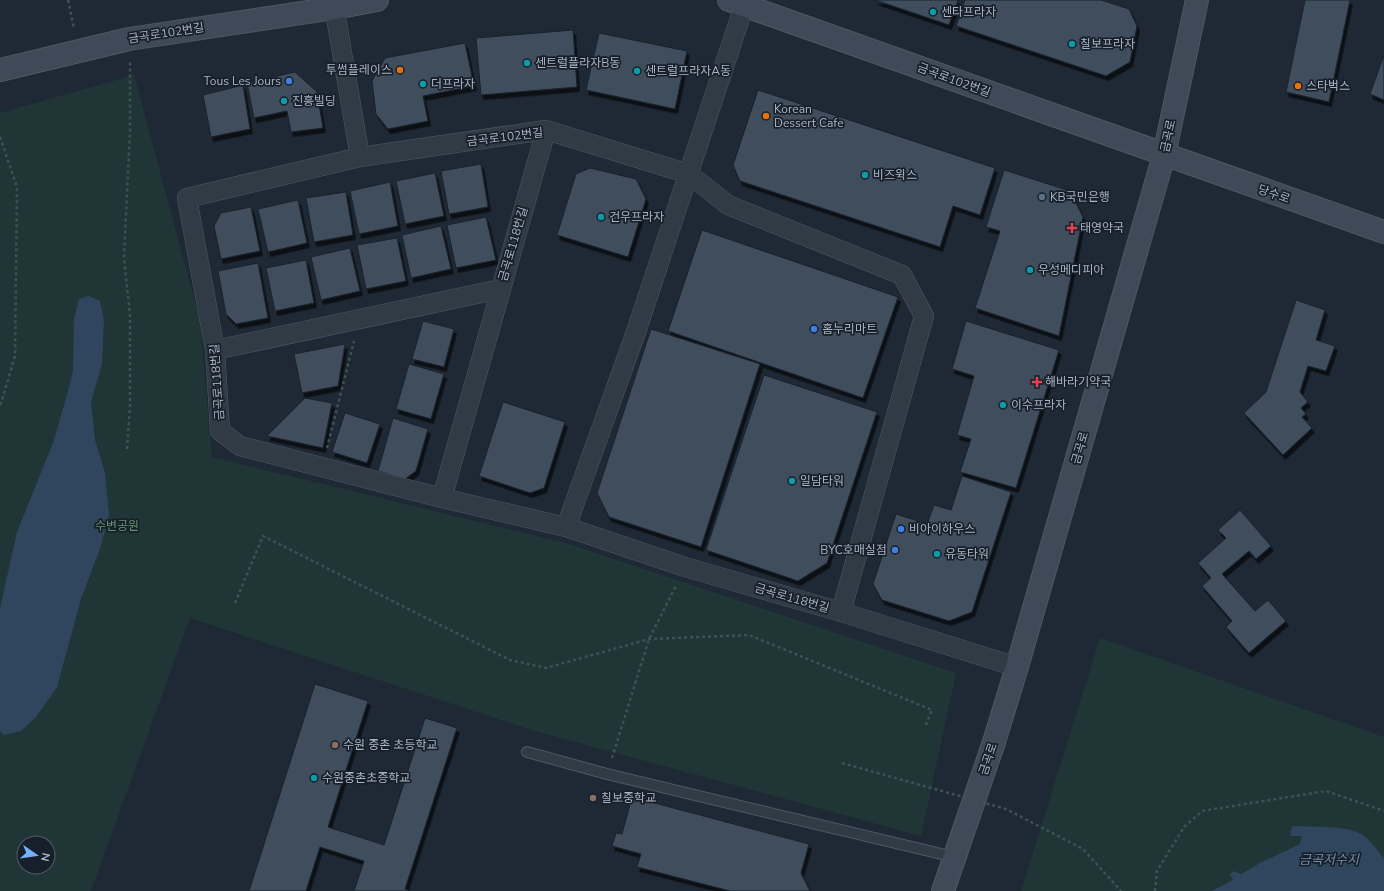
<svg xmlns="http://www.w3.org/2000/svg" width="1384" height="891" font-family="'Nunito Sans','Noto Sans KR',sans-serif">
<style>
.green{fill:#203536;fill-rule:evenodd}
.water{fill:#30465e}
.building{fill:#404e5d;stroke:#19222c;filter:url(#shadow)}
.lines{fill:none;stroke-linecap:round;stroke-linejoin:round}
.lane-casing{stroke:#4e5864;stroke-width:12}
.street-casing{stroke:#4e5864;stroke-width:20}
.secondary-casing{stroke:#4e5864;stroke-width:24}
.path{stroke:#3d5254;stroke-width:2.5;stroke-dasharray:3 3;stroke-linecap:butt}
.lane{stroke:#313b46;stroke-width:10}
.street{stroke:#313b46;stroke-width:19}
.secondary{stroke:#3f4a59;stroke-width:22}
.path-bridge{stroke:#3d5254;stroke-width:2.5;stroke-dasharray:3 3;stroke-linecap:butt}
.culture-dot{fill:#0f9aa8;stroke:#17202a;stroke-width:1.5}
.food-dot{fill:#e8710a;stroke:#17202a;stroke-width:1.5}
.shop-dot{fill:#3f7fe0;stroke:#17202a;stroke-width:1.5}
.service-dot{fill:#5c6f8a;stroke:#17202a;stroke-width:1.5}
.health-dot{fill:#e0444e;stroke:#17202a;stroke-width:1.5}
.education-dot{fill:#8d6e63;stroke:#17202a;stroke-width:1.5}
.labels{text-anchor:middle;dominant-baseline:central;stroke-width:3.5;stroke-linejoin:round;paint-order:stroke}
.poi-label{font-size:12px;fill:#aab5c3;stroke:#17202a;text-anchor:start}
.street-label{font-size:12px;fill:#aab5c3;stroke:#17202a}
.park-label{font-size:12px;fill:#62946b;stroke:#17202a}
.water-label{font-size:13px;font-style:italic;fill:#718eae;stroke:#17202a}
</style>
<defs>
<filter id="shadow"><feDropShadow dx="2.5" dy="4.5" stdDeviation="0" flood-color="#0009"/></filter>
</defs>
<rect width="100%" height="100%" fill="#1e2935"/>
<path class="green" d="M 134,75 L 200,320 L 212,457 L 566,543 L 956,673 L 921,836 L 531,730 L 190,618 L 91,891 L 0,891 L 0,113 ZM 24,843 L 48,843 L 48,867 L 24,867 Z
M 1100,638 L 1384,737 L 1384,891 L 1021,891 Z"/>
<path class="water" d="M 89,296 L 100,301 L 104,321 L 102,364 L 91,402 L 95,440 L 105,473 L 109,515 L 100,549 L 81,599 L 57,687 L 36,717 L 21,731 L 4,735 L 0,731 L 0,608 L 17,532 L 53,443 L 67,395 L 73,371 L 74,319 L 79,299 Z
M 1292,826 C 1310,827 1348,825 1363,835 C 1371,841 1377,850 1384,858 L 1384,891 L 1212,891 L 1233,880 L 1230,874 L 1234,871 L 1241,874 L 1260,863 L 1300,844 L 1302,836 L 1290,836 Z"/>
<path class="building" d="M 875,0 L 958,0 L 949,25 Z
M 965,0 L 1101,0 L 1129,9 L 1137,26 L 1130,62 L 1106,76 L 956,26 Z
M 1305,0 L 1350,0 L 1329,102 L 1286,92 Z
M 573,30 L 577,87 L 481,95 L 476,38 Z
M 599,33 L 687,51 L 675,109 L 586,90 Z
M 465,43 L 474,86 L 423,96 L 428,121 L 388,129 L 376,114 L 372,81 L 385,58 Z
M 1384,55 L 1384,100 L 1370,94 Z
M 295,72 L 317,92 L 323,128 L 291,132 L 287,111 L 254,118 L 247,83 Z
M 243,85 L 250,129 L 211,137 L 203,95 Z
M 758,90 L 995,168 L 980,215 L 953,206 L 940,247 L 740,181 L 733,165 Z
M 481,164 L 488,207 L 449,214 L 441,171 Z
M 590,168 L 636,179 L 646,199 L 628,257 L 557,235 L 576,174 Z
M 1004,170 L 1070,191 L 1083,217 L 1059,336 L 975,308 L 1000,231 L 986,227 Z
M 435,173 L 444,216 L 405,224 L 396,181 Z
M 390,182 L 398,226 L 359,234 L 350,191 Z
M 346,192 L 353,235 L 314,242 L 306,198 Z
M 298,200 L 307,243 L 268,252 L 258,209 Z
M 251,207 L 260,251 L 221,259 L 214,226 L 221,213 Z
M 486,217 L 496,260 L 456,268 L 447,225 Z
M 441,226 L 451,269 L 411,278 L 402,235 Z
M 702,230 L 898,297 L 863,398 L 668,331 Z
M 397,238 L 406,281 L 366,289 L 357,245 Z
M 350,248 L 360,291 L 321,300 L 311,257 Z
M 306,260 L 314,303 L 275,311 L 266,268 Z
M 258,263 L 268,318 L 236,324 L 226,314 L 218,271 Z
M 1296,300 L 1325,310 L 1316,340 L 1335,346 L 1326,371 L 1308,366 L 1300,392 L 1308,402 L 1301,408 L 1306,414 L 1302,417 L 1312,428 L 1283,455 L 1244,413 L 1266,392 Z
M 423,321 L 454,329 L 444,367 L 412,359 Z
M 966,321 L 1059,350 L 1016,488 L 960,472 L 971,439 L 957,435 L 974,376 L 952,369 Z
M 651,329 L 760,364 L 701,547 L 609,517 L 597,493 Z
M 345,344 L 338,386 L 302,393 L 294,354 Z
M 409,364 L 444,374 L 431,419 L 396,409 Z
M 764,375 L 877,412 L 827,563 L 798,581 L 706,550 Z
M 305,398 L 332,403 L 323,448 L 267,436 Z
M 503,402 L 565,422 L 544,488 L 530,493 L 479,476 Z
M 345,413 L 380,424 L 367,463 L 332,452 Z
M 393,418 L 428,429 L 416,471 L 405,479 L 378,471 Z
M 962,476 L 1011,492 L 972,612 L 949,621 L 882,600 L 873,584 L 896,514 L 927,524 L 934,505 L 951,510 Z
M 1240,510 L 1271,546 L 1256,559 L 1249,551 L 1222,574 L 1255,611 L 1268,600 L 1286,621 L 1249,653 L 1226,627 L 1232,621 L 1202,586 L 1211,578 L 1198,563 L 1226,538 L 1218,530 Z
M 315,684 L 368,701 L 328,827 L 384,845 L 425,718 L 457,728 L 405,889 L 410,891 L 354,891 L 364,861 L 320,847 L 306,891 L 249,891 Z
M 632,797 L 809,844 L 801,873 L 810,891 L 730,891 L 637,867 L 641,854 L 612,846 L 616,833 L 622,834 Z"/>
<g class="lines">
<g class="lane-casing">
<path id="lane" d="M 527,752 L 607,774 L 954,857"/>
</g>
<g class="street-casing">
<path id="street" d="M 333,0 L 360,157
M 215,350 L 500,289
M 442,498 L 546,130
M 566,527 L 636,332 L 746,0
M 841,612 L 924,316 L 902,275 L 728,205 L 689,174 L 546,130 L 360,157 L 187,198 L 215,350 L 220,431 L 240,446 L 442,498 L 566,527 L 685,567 L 841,612 L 1017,667"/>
</g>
<g class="secondary-casing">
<path id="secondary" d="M 729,0 L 1384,232
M 0,70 L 129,39 L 335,8 L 377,0
M 943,891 L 994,742 L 1017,667 L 1164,155 L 1197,0"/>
</g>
<path class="path" d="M 68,0 L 74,29
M 0,137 L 17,187 L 15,356 L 0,407
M 327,448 L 354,341
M 127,449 L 130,407 L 130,315 L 124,258 L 130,130 L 130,61
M 235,603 L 263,536 L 510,660 L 546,668 L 649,639 L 749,635 L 932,710 L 925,727
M 612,758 L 649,639 L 676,586
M 1155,891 L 1157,871 L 1184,827 L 1202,811 L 1326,791 L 1384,811"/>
<use href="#lane" class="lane"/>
<use href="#street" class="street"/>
<use href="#secondary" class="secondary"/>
<path class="path-bridge" d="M 842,763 L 1006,809 L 1083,849 L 1121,891"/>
</g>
<g class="culture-dot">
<circle cx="933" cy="12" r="4"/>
<circle cx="1072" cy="44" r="4"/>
<circle cx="527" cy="63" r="4"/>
<circle cx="637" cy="71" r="4"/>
<circle cx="423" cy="84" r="4"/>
<circle cx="284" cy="101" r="4"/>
<circle cx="865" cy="175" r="4"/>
<circle cx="601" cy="217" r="4"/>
<circle cx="1030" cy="270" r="4"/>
<circle cx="1003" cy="405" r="4"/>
<circle cx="792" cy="481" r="4"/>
<circle cx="937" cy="554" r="4"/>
<circle cx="314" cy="778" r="4"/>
</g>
<g class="food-dot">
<circle cx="400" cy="70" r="4"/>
<circle cx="1298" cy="86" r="4"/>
<circle cx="766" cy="116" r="4"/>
</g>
<g class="shop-dot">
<circle cx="289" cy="81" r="4"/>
<circle cx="814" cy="329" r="4"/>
<circle cx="901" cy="529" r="4"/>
<circle cx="895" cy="550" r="4"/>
</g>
<circle class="service-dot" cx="1042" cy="197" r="4"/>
<g class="health-dot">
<path d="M1070 222h4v4h4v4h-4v4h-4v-4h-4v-4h4z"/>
<path d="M1035 376h4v4h4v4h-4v4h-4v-4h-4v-4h4z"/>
</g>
<g class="education-dot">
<circle cx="335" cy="745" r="4"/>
<circle cx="593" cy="798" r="4"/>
</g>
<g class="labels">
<g class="poi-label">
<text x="941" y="12">센타프라자</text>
<text x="1080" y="44">칠보프라자</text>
<text x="535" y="63">센트럴플라자B동</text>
<text x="392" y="70" text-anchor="end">투썸플레이스</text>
<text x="645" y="71">센트럴프라자A동</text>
<text x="281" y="81" text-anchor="end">Tous Les Jours</text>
<text x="431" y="84">더프라자</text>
<text x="1306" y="86">스타벅스</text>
<text x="292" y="101">진흥빌딩</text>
<text x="774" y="109">Korean<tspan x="774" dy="14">Dessert Cafe</tspan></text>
<text x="873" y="175">비즈윅스</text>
<text x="1050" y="197">KB국민은행</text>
<text x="609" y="217">건우프라자</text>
<text x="1080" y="228">태영약국</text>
<text x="1038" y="270">우성메디피아</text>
<text x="822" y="329">홈누리마트</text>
<text x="1045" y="382">해바라기약국</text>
<text x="1011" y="405">이수프라자</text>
<text x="800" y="481">일담타워</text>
<text x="909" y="529">비아이하우스</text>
<text x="887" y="550" text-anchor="end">BYC호매실점</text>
<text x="945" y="554">유동타워</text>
<text x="343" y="745">수원 중촌 초등학교</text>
<text x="322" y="778">수원중촌초증학교</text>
<text x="601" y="798">칠보중학교</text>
</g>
<g class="street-label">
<text transform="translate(166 33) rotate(-9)">금곡로102번길</text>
<text transform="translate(954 80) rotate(20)">금곡로102번길</text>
<text transform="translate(1168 136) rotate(-78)">금곡로</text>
<text transform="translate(505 137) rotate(-7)">금곡로102번길</text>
<text transform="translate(1274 194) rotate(19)">당수로</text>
<text transform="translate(513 244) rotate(-74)">금곡로118번길</text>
<text transform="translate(217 382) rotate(-94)">금곡로118번길</text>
<text transform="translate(1080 448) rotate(-74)">금곡로</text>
<text transform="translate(792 598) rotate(16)">금곡로118번길</text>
<text transform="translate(988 759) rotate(-71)">금곡로</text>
</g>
<g class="park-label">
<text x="117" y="526">수변공원</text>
</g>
<g class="water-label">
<text x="1329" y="860">금곡저수지</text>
</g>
</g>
<g transform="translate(36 855) rotate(103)"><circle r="19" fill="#17202a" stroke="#525c67"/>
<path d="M0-3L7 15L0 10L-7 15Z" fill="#77b1fc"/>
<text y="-6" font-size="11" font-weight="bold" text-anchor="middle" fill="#aab5c3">N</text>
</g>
</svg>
